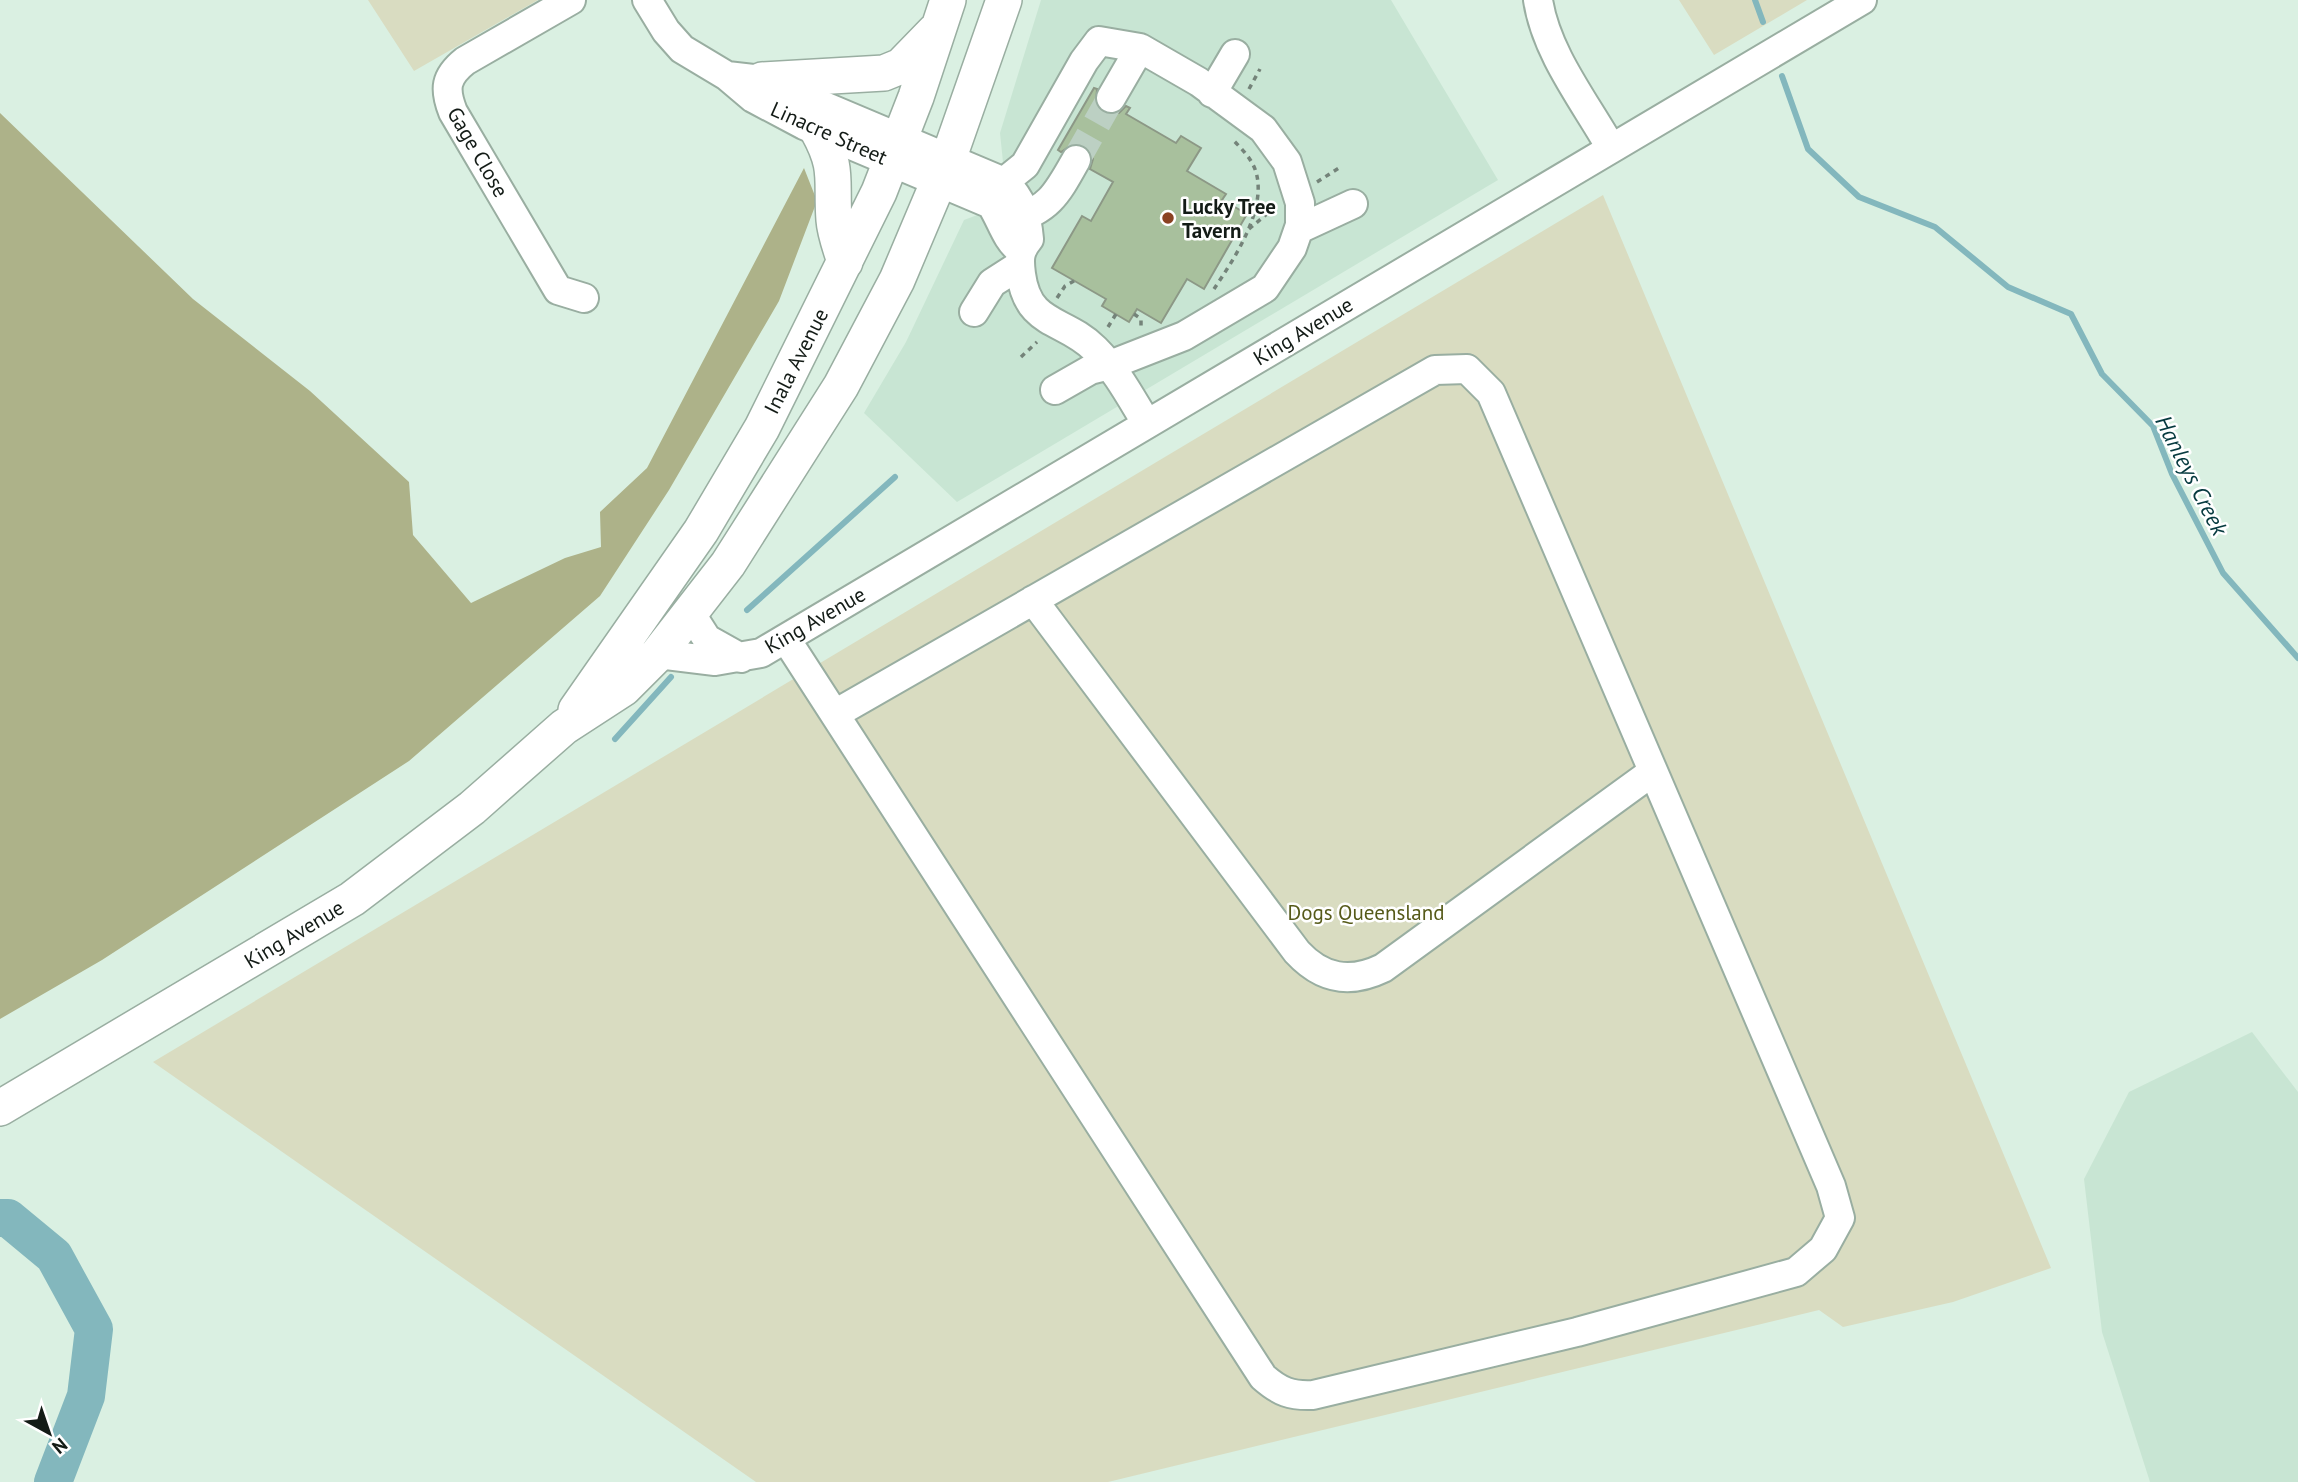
<svg xmlns="http://www.w3.org/2000/svg" width="2298" height="1482" font-family="'PT Sans',sans-serif">
<style>
.built{fill:#c8e5d3}
.green{fill:#d9dcc1}
.forest{fill:#adb289}
.lines{fill:none;stroke-linecap:round;stroke-linejoin:round}
.stream{stroke:#83b7bd;stroke-width:6}
.river{stroke:#83b7bd;stroke-width:38}
.building{fill:#a8c09d;stroke:#8c9886;stroke-width:2}
.minor-tunnel{stroke:#bcd0c3;stroke-width:28;stroke-dasharray:28 14;stroke-linecap:butt}
.minor-casing{stroke:#99aea1;stroke-width:32}
.major-casing{stroke:#99aea1;stroke-width:38}
.path{stroke:#748379;stroke-width:3.5;stroke-dasharray:5 5;stroke-linecap:butt}
.minor{stroke:#fff;stroke-width:28}
.major{stroke:#fff;stroke-width:35}
.poi-dot{fill:#8a4222;stroke:#fff;stroke-width:2.5}
.labels{text-anchor:middle;dominant-baseline:central;stroke-width:5;stroke-linejoin:round;paint-order:stroke}
.street-label{font-size:21px;fill:#131b16;stroke:#fff}
.poi-label{font-size:21px;font-weight:bold;fill:#131b16;stroke:#fff;text-anchor:start}
.park-label{font-size:21px;fill:#565a19;stroke:#fff}
.water-label{font-size:23px;font-style:italic;fill:#063a3f;stroke:#fff}
</style>
<rect width="100%" height="100%" fill="#daf0e2"/>
<path class="built" d="M 1041,0 L 1391,0 L 1498,180 L 957,502 L 864,413 L 906,342 L 964,220 L 980,214 L 1003,162 L 1000,133 Z
M 2252,1032 L 2298,1092 L 2298,1482 L 2150,1482 L 2102,1332 L 2084,1179 L 2129,1092 Z"/>
<path class="green" d="M 368,0 L 538,0 L 414,71 Z
M 1679,0 L 1807,0 L 1714,55 Z
M 1603,195 L 2051,1268 L 1953,1302 L 1843,1327 L 1819,1310 L 1108,1482 L 756,1482 L 153,1062 Z"/>
<path class="forest" d="M 0,113 L 193,299 L 310,391 L 409,482 L 413,535 L 471,603 L 565,558 L 601,547 L 600,512 L 647,468 L 804,168 L 817,201 L 779,301 L 669,490 L 600,596 L 409,761 L 102,960 L 0,1019 Z"/>
<g class="lines">
<path class="stream" d="M 1755,0 L 1763,22
M 1782,76 L 1808,149 L 1859,197 L 1935,227 L 2008,287 L 2071,314 L 2102,374 L 2153,426 L 2172,474 L 2223,573 L 2298,658
M 747,610 L 895,477
M 615,739 L 671,677"/>
<path class="river" d="M 0,1218 L 8,1218 L 54,1256 L 94,1329 L 86,1396 L 53,1482"/>
</g>
<path class="building" d="M 1094,88 L 1097,89 L 1096,106 L 1103,113 L 1119,113 L 1126,106 L 1130,108 L 1126,114 L 1176,143 L 1181,136 L 1201,148 L 1187,171 L 1226,194 L 1222,200 L 1247,214 L 1204,289 L 1187,279 L 1161,323 L 1137,309 L 1129,322 L 1102,306 L 1106,299 L 1052,268 L 1082,216 L 1091,221 L 1113,182 L 1090,169 L 1093,159 L 1085,146 L 1075,143 L 1061,152 L 1058,150 Z"/>
<g class="lines">
<path class="minor-tunnel" d="M 1076,160 L 1111,98"/>
<g class="minor-casing">
<path id="minor" d="M 571,0 L 465,61 C 445,77 444,89 453,112 L 558,290 L 584,298
M 647,0 L 666,31 L 682,49 L 727,76 L 753,98 L 804,125 L 991,204 C 1001,219 1006,240 1020,250
M 1538,0 C 1546,53 1585,102 1611,148
M 727,76 L 762,80 L 1004,182 C 1022,198 1027,216 1029,239 C 1019,251 1019,259 1021,274 C 1028,327 1064,318 1095,349 C 1117,371 1131,398 1147,424
M 1212,93 L 1235,54
M 1111,98 L 1140,48
M 1004,182 L 1025,165 L 1084,61 L 1099,41 L 1140,48 L 1199,82 L 1263,129 L 1287,162 L 1300,203 L 1300,225 L 1292,248 L 1265,288 L 1184,336 L 1110,365 L 1090,370 L 1055,390
M 1010,221 C 1049,210 1057,194 1076,160
M 1299,229 L 1353,204
M 974,312 L 992,283 L 1020,265
M 1033,600 L 1297,952 C 1322,979 1350,984 1383,968 L 1651,773
M 691,614 L 707,639 L 741,658
M 786,639 L 1263,1377 C 1280,1392 1291,1396 1313,1395 L 1577,1332 L 1796,1272 L 1823,1249 L 1840,1218 L 1831,1186 L 1491,393 L 1467,369 L 1435,370 L 835,714
M 658,654 L 715,661 L 761,653 L 1862,0"/>
</g>
<g class="major-casing">
<path id="major" d="M 762,80 L 884,73 L 901,66 L 935,31
M 818,131 C 839,169 831,180 834,220 C 835,234 841,249 845,262
M 576,710 L 701,531 L 762,428 L 879,192 L 916,97 L 948,0
M 0,1108 L 352,899 L 472,808 L 564,727 L 624,688 L 658,654 L 728,564 L 841,386 L 897,280 L 949,157 L 1004,0"/>
</g>
<path class="path" d="M 1249,89 L 1260,69
M 1317,182 L 1339,168
M 1249,229 L 1275,207
M 1214,289 C 1234,259 1267,210 1256,172 C 1252,159 1242,149 1233,140
M 1057,298 L 1065,286 L 1074,281
M 1134,314 L 1141,319 L 1141,326
M 1108,327 L 1116,314
M 1021,357 L 1037,342"/>
<use href="#minor" class="minor"/>
<use href="#major" class="major"/>
</g>
<circle class="poi-dot" cx="1168" cy="218" r="7"/>
<g class="labels">
<g class="street-label">
<text transform="translate(829 133) rotate(24)">Linacre Street</text>
<text transform="translate(478 152) rotate(60)">Gage Close</text>
<text transform="translate(1303 331) rotate(-31)">King Avenue</text>
<text transform="translate(796 361) rotate(-63)">Inala Avenue</text>
<text transform="translate(815 620) rotate(-30)">King Avenue</text>
<text transform="translate(294 934) rotate(-31)">King Avenue</text>
</g>
<g class="poi-label">
<text x="1182" y="206">Lucky Tree<tspan x="1182" dy="24">Tavern</tspan></text>
</g>
<g class="park-label">
<text x="1366" y="912">Dogs Queensland</text>
</g>
<g class="water-label">
<text transform="translate(2192 475) rotate(63)">Hanleys Creek</text>
</g>
</g>
<g transform="translate(49 1433) rotate(140)" stroke="#ffffff" stroke-width="5" paint-order="stroke">
<path d="M0-5L12 26L0 18L-12 26Z" fill="#131b16"/>
<text y="-10" font-size="19" font-weight="bold" text-anchor="middle" fill="#131b16">N</text>
</g>
</svg>
